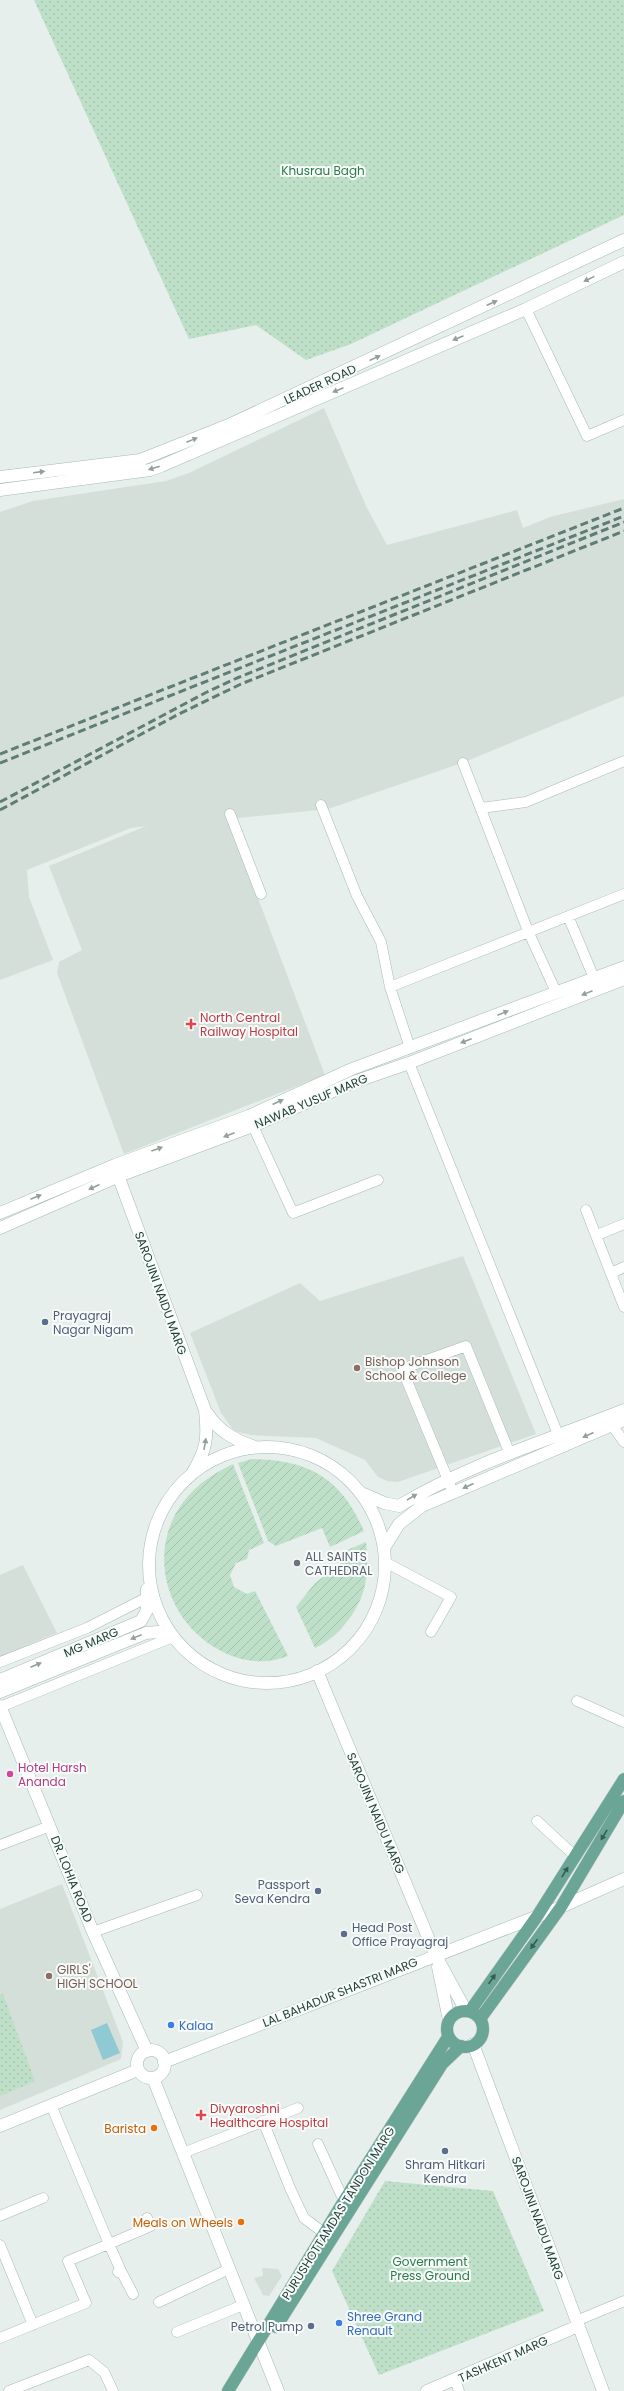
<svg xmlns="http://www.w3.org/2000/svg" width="624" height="2391" font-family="Poppins,sans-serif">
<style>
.built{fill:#d4dfda}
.grass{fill:url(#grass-dots)}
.garden{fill:url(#garden-furrows)}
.water{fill:#8ec9d4}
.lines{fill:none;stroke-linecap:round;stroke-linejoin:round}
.street-casing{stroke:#a8b8b2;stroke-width:11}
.secondary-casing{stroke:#a4bbb3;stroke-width:13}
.primary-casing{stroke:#c2cac8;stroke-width:13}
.street{stroke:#fff;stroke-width:10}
.secondary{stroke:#fff;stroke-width:12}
.primary{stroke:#6aa596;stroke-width:12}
.rail{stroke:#5f7d75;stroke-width:3;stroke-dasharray:8 4;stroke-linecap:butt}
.oneway{fill:#92a09c}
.oneway2{fill:#365b51}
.health-dot{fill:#e0444e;stroke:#f7fbf9;stroke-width:1.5}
.service-dot{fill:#5c6f8a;stroke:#f7fbf9;stroke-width:1.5}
.education-dot{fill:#8d6e63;stroke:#f7fbf9;stroke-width:1.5}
.worship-dot{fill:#6b7280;stroke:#f7fbf9;stroke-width:1.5}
.hotel-dot{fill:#d1479c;stroke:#f7fbf9;stroke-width:1.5}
.shop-dot{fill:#3f7fe0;stroke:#f7fbf9;stroke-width:1.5}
.food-dot{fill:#e8710a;stroke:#f7fbf9;stroke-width:1.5}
.labels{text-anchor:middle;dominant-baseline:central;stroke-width:4;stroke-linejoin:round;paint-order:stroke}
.park-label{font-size:12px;fill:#2d7a4b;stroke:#f7fbf9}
.street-label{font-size:12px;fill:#24423a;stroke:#f7fbf9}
.health-label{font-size:12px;fill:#be3a42;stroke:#f7fbf9;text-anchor:start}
.service-label{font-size:12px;fill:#4e5e75;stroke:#f7fbf9;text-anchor:start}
.education-label{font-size:12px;fill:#785e54;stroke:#f7fbf9;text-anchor:start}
.worship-label{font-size:12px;fill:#5b616d;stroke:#f7fbf9;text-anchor:start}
.hotel-label{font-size:12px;fill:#b23c85;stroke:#f7fbf9;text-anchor:start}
.shop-label{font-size:12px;fill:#366cbe;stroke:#f7fbf9;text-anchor:start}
.food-label{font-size:12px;fill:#c56008;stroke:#f7fbf9;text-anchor:end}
</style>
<defs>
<pattern id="grass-dots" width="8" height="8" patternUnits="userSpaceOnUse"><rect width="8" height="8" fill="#bfe0c8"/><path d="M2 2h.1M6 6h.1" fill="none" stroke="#a4c1ad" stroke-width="1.8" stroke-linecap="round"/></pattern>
<pattern id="garden-furrows" width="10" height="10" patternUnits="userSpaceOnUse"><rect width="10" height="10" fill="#bfe0c8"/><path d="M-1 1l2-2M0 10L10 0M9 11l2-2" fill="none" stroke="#a4c1ad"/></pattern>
</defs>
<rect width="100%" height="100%" fill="#e6efeb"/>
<path class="built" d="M 324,408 L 366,506 L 387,545 L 517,510 L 523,528 L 550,517 L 624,499 L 624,696 L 462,763 L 328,809 L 228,819 L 325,1075 L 124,1154 L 57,973 L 59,962 L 82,950 L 49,866 L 146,826 L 131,828 L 27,870 L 29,897 L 53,960 L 0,980 L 0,512 L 33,501 L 166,481 L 189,473 Z
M 463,1256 L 536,1434 L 398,1482 L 387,1481 L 378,1477 L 365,1460 L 316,1438 L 251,1435 L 234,1431 L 221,1413 L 190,1333 L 300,1283 L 320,1301 Z
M 23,1565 L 57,1633 L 0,1656 L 0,1575 Z
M 62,1884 L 123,2042 L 121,2059 L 0,2110 L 0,1909 Z
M 262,2268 L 278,2269 L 282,2276 L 269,2296 L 263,2295 L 254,2278 L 263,2276 Z"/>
<path class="grass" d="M 34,0 L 624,0 L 624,215 L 351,344 L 306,360 L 256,325 L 189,339 Z
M 3,1994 L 35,2081 L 0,2096 L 0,1995 Z
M 385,2181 L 493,2191 L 544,2311 L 379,2375 L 332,2271 Z"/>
<path class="garden" d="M 252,1459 C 309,1460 341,1478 364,1531 L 330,1547 L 322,1528 L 276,1546 L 268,1541 L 238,1463 Z
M 233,1464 L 264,1543 L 249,1550 L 247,1559 L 236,1563 L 230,1575 L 234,1587 L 247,1594 L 255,1591 L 288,1656 C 266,1665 242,1662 221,1651 C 163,1621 143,1543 191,1493 C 203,1480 217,1472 233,1464 Z
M 366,1542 C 367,1554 368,1566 366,1579 C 363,1606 340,1637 315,1648 L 296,1607 L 315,1583 L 341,1564 L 338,1554 Z"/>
<path class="water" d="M 107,2023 L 120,2053 L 103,2060 L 91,2030 Z"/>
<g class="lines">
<g class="street-casing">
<path id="street" d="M 526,309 L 587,436 L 624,420
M 463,763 L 528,931 L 556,992
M 321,805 L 357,896 L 381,942 L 390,987 L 410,1048
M 481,808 L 526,802 L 624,761
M 230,814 L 261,894
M 568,916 L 594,978
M 390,987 L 624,894
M 409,1063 L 561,1442
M 253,1126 L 293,1213 L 378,1180
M 586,1210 L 624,1307
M 597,1235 L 624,1224
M 612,1273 L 624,1267
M 612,1425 L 624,1442
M 453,1492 L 402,1369 L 466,1346 L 510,1454
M 385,1562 L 451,1597 L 431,1632
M 0,1662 L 87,1628 L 146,1598
M 577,1701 L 624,1722
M 0,1707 L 173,1637
M 537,1821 L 575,1856
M 0,1845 L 50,1826
M 93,1932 L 197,1895
M 263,2121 L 290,2188 L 304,2218 L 324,2233
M 318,2144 L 344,2201
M 183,2153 L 298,2108
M 0,2216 L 43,2198
M 0,2245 L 33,2325
M 121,2271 L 133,2294
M 118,2272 L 121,2271 L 109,2244 L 151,2226 L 147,2218
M 159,2302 L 229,2269
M 576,2321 L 624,2301
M 177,2332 L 243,2305
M 0,2338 L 86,2303 L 68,2261 L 109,2244 L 51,2105
M 455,2380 L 459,2391
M 9,2391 L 89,2360 L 104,2372 L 113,2391"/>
</g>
<g class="secondary-casing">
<path id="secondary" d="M 0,477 L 140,460 L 231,424 L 624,240
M 0,490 L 150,470 L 161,466 L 526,309 L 624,262
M 116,1170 L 205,1410 C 208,1437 207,1449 193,1472
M 0,1213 L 115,1165 L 249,1116 L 352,1069 L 624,967
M 0,1228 L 119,1176 L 253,1126 L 354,1082 L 409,1063 L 624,979
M 207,1413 C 218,1431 235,1440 255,1447
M149 1565a118 118 0 1 1 236 0a118 118 0 1 1-236 0Z
M 364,1494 L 384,1503 L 399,1506 C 468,1464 549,1440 624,1410
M 384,1548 L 399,1524 L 422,1506 L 624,1420
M 317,1671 L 435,1954 L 466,2011
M 0,1680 L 141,1621 L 147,1610 L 147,1589
M 0,1692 L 146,1633 L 158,1632 L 173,1637
M 0,1706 L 93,1932 L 147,2051
M 438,1967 L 449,2020
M 473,2044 L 603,2391
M137 2064a14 14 0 1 1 28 0a14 14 0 1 1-28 0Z
M 164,2062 L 561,1907 L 624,1879
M 153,2078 L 278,2391
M 0,2126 L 138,2070
M 427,2391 L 578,2326"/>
</g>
<g class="primary-casing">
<path id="primary" d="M 470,2011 L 538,1915 L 624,1779
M447 2029a18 18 0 1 1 36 0a18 18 0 1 1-36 0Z
M 480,2019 L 561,1907 L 624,1801
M 276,2327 L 442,2064 L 461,2046
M 228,2391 L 344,2201 L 448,2037"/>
</g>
<use href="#street" class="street"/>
<use href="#secondary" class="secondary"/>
<use href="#primary" class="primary"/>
<path class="rail" d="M 0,754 L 624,508
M 0,763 L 624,516
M 0,802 L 207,692 L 237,678 L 624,522
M 0,810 L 177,715 L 241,684 L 624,531"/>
</g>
<defs><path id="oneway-solid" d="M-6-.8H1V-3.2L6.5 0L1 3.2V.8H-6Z"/></defs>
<g class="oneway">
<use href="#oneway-solid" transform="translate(589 279) rotate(154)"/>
<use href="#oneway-solid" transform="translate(492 303) rotate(-25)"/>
<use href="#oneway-solid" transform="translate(458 338) rotate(157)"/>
<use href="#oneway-solid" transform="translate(375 358) rotate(-25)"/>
<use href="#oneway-solid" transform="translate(338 390) rotate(157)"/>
<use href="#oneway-solid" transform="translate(192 440) rotate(-22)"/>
<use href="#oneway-solid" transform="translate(154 468) rotate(162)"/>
<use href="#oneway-solid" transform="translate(39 472) rotate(-7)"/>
<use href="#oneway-solid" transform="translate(587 993) rotate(158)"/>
<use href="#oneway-solid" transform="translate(503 1013) rotate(-22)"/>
<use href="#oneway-solid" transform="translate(466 1041) rotate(159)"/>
<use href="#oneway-solid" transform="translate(278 1102) rotate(-24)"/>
<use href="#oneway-solid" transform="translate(229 1135) rotate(159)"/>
<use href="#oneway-solid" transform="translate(157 1149) rotate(-20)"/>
<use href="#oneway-solid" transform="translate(94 1187) rotate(156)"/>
<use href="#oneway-solid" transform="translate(36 1197) rotate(-23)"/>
<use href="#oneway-solid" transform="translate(588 1435) rotate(156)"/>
<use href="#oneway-solid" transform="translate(205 1444) rotate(-80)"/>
<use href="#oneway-solid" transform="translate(468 1486) rotate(156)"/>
<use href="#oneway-solid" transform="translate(412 1497) rotate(-31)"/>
<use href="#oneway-solid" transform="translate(136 1637) rotate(158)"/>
<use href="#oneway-solid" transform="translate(36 1665) rotate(-23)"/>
</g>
<g class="oneway2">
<use href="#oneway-solid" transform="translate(604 1835) rotate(121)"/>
<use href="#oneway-solid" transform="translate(565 1872) rotate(-58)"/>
<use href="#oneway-solid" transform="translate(534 1944) rotate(126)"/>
<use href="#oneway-solid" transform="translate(492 1979) rotate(-55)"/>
</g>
<g class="health-dot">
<path d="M189 1018h4v4h4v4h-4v4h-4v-4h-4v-4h4z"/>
<path d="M199 2109h4v4h4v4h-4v4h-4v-4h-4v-4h4z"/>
</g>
<g class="service-dot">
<circle cx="45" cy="1322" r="4"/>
<circle cx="318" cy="1891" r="4"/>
<circle cx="344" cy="1934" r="4"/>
<circle cx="445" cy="2151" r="4"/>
<circle cx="311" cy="2326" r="4"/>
</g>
<g class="education-dot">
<circle cx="357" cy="1368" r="4"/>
<circle cx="49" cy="1976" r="4"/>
</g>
<circle class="worship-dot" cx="297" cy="1563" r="4"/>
<circle class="hotel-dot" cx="10" cy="1774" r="4"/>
<g class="shop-dot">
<circle cx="171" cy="2025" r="4"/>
<circle cx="339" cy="2323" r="4"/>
</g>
<g class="food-dot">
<circle cx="154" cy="2128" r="4"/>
<circle cx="241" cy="2222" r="4"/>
</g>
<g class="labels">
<g class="park-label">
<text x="323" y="170">Khusrau Bagh</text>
<text x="430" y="2261">Government<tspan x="430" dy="14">Press Ground</tspan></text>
</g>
<g class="street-label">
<text transform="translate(320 384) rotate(-25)">LEADER ROAD</text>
<text transform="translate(311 1101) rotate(-23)">NAWAB YUSUF MARG</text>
<text transform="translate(161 1293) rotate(70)">SAROJINI NAIDU MARG</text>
<text transform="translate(91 1642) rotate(-23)">MG MARG</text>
<text transform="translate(376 1813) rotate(67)">SAROJINI NAIDU MARG</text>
<text transform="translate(72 1879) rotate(68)">DR. LOHIA ROAD</text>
<text transform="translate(340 1992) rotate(-22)">LAL BAHADUR SHASTRI MARG</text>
<text transform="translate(338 2213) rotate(-58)">PURUSHOTTAMDAS TANDON MARG</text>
<text transform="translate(538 2218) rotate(70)">SAROJINI NAIDU MARG</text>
<text transform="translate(503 2359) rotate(-24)">TASHKENT MARG</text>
</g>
<g class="health-label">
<text x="200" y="1017">North Central<tspan x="200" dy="14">Railway Hospital</tspan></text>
<text x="210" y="2108">Divyaroshni<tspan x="210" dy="14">Healthcare Hospital</tspan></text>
</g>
<g class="service-label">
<text x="53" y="1315">Prayagraj<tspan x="53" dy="14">Nagar Nigam</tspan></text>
<text x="310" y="1884" text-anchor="end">Passport<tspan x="310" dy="14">Seva Kendra</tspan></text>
<text x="352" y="1927">Head Post<tspan x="352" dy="14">Office Prayagraj</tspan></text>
<text x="445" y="2164" text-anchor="middle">Shram Hitkari<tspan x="445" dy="14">Kendra</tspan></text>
<text x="303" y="2326" text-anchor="end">Petrol Pump</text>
</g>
<g class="education-label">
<text x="365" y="1361">Bishop Johnson<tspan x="365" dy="14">School &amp; College</tspan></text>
<text x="57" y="1969">GIRLS'<tspan x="57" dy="14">HIGH SCHOOL</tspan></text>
</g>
<g class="worship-label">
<text x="305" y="1556">ALL SAINTS<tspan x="305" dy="14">CATHEDRAL</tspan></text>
</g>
<g class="hotel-label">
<text x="18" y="1767">Hotel Harsh<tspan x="18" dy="14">Ananda</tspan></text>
</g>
<g class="shop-label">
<text x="179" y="2025">Kalaa</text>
<text x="347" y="2316">Shree Grand<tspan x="347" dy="14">Renault</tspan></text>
</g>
<g class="food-label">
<text x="146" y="2128">Barista</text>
<text x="233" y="2222">Meals on Wheels</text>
</g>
</g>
</svg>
